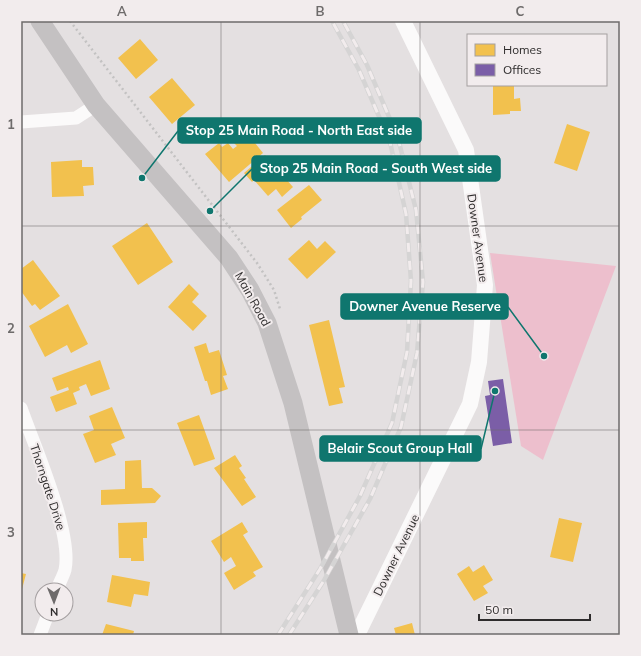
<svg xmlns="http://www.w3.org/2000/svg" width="641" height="656" font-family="Mulish,sans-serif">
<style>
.green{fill:#edbfcd}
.homes{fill:#f2c14e}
.offices{fill:#7b5ea7}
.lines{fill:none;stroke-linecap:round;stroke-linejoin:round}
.path{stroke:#c3c2c2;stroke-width:2.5;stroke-dasharray:2 3;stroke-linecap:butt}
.minor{stroke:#fbfafa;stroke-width:13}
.tertiary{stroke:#fbfafa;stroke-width:16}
.secondary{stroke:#c4c1c2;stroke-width:19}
.rail-casing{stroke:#d5d4d4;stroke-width:4.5}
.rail{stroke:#f2eced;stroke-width:3;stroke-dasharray:9;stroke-linecap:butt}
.grid{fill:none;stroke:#6e6b6b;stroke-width:1;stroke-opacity:0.55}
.labels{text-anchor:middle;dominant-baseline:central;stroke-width:4;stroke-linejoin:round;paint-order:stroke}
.street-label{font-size:12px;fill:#2e2c2c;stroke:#f2eced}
.leader{fill:none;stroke:#0f766e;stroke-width:1.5}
.callout-dot{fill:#0f766e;stroke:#f2eced;stroke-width:1.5}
.callout{fill:#0f766e;stroke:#0f766e;stroke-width:1.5}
.callout-label{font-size:13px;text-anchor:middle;font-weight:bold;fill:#fff}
.neatline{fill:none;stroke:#6e6b6b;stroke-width:1.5}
.grid-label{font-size:13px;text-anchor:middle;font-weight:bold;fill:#6e6b6b}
</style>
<rect width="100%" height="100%" fill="#e4e0e1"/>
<path class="green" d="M 490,253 L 616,266 L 543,460 L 521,446 Z"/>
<path class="homes" d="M 140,39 L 158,60 L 136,79 L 118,58 Z
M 172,78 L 195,105 L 172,124 L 149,97 Z
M 493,85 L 514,85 L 514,99 L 520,98 L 521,111 L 510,111 L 510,114 L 493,115 Z
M 567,124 L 590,132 L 577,171 L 554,163 Z
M 244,129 L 263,153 L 229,182 L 205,154 L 219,143 L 222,147 L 228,143 L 233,149 L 237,146 L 231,140 Z
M 265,155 L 293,187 L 282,197 L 276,189 L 268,196 L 254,180 L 252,182 L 244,173 Z
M 82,160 L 82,167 L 93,167 L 94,185 L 83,186 L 84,196 L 52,197 L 51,162 Z
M 309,185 L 322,200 L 301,217 L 302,219 L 291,228 L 277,210 Z
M 147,223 L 173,262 L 138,285 L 112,246 Z
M 309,240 L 317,249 L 325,241 L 336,252 L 307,279 L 288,259 Z
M 33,260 L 60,296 L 40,310 L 35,304 L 32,306 L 21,291 L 21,269 Z
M 189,284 L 199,294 L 192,302 L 207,316 L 193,331 L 168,307 Z
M 68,304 L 88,344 L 71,353 L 67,345 L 45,357 L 29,326 Z
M 329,320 L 345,387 L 339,388 L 343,403 L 329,406 L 309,325 Z
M 206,343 L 209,353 L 219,350 L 227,375 L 223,376 L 228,389 L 211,395 L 207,381 L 205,381 L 194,347 Z
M 100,360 L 110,389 L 91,396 L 86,384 L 79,387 L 80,390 L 73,393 L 77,404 L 56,412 L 50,397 L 69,390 L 68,387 L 57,391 L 52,378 Z
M 112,407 L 125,438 L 111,444 L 116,455 L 95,463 L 83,434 L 94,430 L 89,416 Z
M 199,415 L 215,459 L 194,466 L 177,423 Z
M 235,455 L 242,466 L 239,468 L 246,478 L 244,479 L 256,497 L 242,506 L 214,468 Z
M 141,460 L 142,488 L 152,488 L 161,496 L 155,503 L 101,505 L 101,490 L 125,489 L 125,461 Z
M 559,518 L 582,523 L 573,562 L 550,557 Z
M 147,522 L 147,538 L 143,538 L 144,561 L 131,561 L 131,558 L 119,558 L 118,523 Z
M 242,522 L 248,532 L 243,535 L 263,567 L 253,572 L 256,576 L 234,590 L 224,573 L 236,566 L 231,557 L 224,562 L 211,541 Z
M 484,565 L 493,580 L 483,586 L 488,593 L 474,601 L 457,574 L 469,566 L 473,572 Z
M 21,573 L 26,574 L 21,593 Z
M 112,575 L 150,582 L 148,596 L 134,594 L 131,607 L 107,602 Z
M 412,623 L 415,635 L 396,635 L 394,628 Z
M 106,624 L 134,631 L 133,635 L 102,635 Z"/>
<path class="offices" d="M 503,379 L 512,443 L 493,446 L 485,396 L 490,395 L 488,381 Z"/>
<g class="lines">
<path class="path" d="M 70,21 L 257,263 L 274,290 L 280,309"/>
<path class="minor" d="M 21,122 L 76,118 L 96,105
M 21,408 C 34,445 73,533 65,570 C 63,577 59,583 57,590
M 40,635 L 48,614"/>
<path class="tertiary" d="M 357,635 L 470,404 L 479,362 L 485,285 L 466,150 L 403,21"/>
<path class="secondary" d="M 40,21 L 96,105 L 229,258 L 250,290 L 267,323 L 293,403 L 349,635"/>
<g class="rail-casing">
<path id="rail" d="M 278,635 L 320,569 L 360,496 L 392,423 L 407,352 L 411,281 L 406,214 L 390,142 L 359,70 L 332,21
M 289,635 L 323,582 L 370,499 L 401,427 L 417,353 L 423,282 L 416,210 L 398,138 L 367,65 L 343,21"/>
</g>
<use href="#rail" class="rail"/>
</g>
<path class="grid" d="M 221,21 L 221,635M 420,21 L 420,635M 21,226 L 620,226M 21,430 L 620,430"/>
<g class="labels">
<g class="street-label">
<text transform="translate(478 238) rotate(82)">Downer Avenue</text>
<text transform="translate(253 299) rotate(61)">Main Road</text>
<text transform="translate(48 487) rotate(72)">Thorngate Drive</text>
<text transform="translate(396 555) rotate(-64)">Downer Avenue</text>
</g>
</g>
<path class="leader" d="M142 178L178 131M210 211L252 169M544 356L508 307M495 391L481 449"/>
<g class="callout-dot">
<circle cx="142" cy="178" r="4"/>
<circle cx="210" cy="211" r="4"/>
<circle cx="544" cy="356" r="4"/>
<circle cx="495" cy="391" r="4"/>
</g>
<g class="callout">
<rect x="178" y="118" width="243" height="25" rx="4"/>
<rect x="252" y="156" width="248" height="25" rx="4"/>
<rect x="341" y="294" width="167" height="25" rx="4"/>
<rect x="320" y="436" width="161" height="25" rx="4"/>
</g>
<g class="callout-label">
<text x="299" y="135">Stop 25 Main Road - North East side</text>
<text x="376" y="173">Stop 25 Main Road - South West side</text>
<text x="425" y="311">Downer Avenue Reserve</text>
<text x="400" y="453">Belair Scout Group Hall</text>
</g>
<rect width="641" height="656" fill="none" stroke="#f2eced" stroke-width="44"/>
<rect x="467" y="34" width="140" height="52" fill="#f2eced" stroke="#a49fa0"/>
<rect x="475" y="44" width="20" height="12" fill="#f2c14e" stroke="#a49fa0"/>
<text x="503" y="54" font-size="12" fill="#2e2c2c">Homes</text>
<rect x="475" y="64" width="20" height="12" fill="#7b5ea7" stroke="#a49fa0"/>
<text x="503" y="74" font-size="12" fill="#2e2c2c">Offices</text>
<g transform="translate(54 602) rotate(179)"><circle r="19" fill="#f2eced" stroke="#a49fa0"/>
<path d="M0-3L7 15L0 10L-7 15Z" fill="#6e6b6b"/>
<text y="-6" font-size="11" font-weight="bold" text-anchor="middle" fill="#2e2c2c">N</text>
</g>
<path d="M479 614v6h111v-6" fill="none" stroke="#2e2c2c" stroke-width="2"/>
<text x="485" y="614" font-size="12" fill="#2e2c2c" stroke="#f2eced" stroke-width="3" paint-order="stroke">50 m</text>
<rect x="22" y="22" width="597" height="612" class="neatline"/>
<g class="grid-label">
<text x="122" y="16">A</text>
<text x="320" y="16">B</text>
<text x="520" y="16">C</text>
<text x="11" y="129">1</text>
<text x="11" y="333">2</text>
<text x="11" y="537">3</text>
</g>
</svg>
